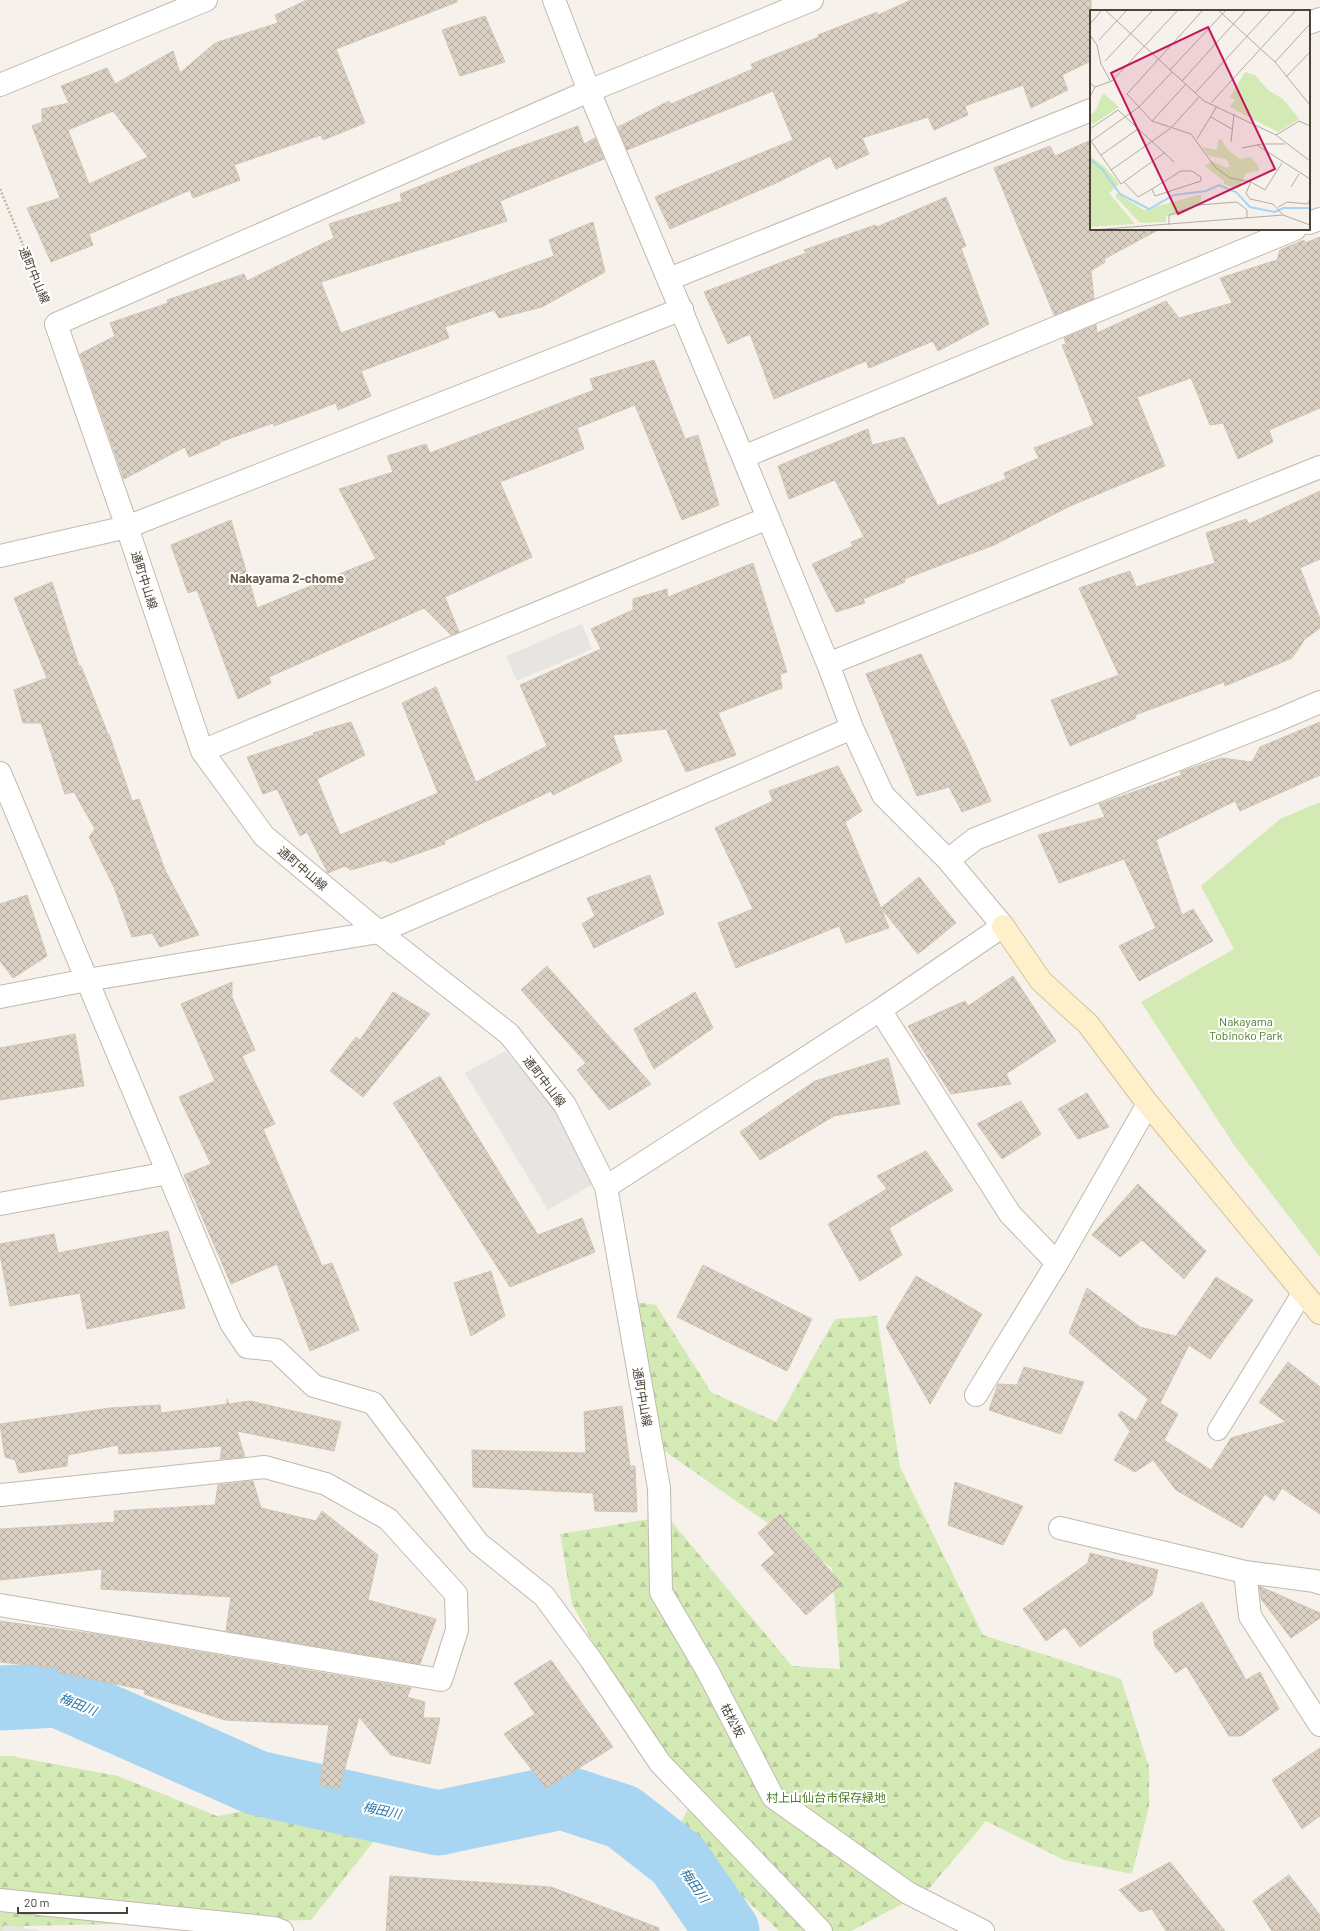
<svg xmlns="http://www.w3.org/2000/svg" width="1320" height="1931" font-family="Barlow,'Noto Sans JP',sans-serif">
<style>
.forest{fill:url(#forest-firs)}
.park{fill:#d4eab4}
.parking{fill:#e7e5e2}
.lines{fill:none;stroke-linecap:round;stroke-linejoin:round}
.river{stroke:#a8d6f2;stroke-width:65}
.building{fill:url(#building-cross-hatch);stroke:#d2c5b3;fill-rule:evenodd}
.lane-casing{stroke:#c1b9ad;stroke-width:22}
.street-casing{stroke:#c1b9ad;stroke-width:24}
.secondary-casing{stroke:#d5c49a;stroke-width:24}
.path{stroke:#c3b59e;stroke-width:2.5;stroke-dasharray:2 2;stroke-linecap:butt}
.lane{stroke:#fff;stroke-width:20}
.street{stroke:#fff;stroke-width:22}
.secondary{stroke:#fff0cc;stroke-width:22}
.labels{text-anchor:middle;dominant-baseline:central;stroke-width:4;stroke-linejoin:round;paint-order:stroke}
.street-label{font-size:12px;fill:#4a4338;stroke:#fff}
.park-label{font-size:12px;fill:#4d7e2a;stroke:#fff}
.neighbourhood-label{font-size:13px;font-weight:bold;fill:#6d6050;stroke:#fff}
.water-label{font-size:13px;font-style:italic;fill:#2c78a7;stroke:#fff}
.inset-river{fill:none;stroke:#a8d6f2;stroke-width:2}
.inset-road{fill:none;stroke:#b1aca3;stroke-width:1}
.view{fill:#c2185b;fill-opacity:0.15;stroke:#c2185b;stroke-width:2}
.inset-edge{fill:none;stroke:#4a4338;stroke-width:2}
</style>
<defs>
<pattern id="forest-firs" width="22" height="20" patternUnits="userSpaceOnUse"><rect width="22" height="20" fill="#d4eab4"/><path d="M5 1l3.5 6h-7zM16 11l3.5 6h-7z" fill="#b8ca9c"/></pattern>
<pattern id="building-cross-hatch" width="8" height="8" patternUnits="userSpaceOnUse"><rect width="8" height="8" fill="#dad0c3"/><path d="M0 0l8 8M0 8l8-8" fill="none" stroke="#b3aa9f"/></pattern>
</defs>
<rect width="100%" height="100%" fill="#f6f2eb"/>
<path class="forest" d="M 628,1301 L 656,1305 L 711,1392 L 776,1422 L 835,1319 L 877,1316 L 900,1467 L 983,1635 L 1121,1679 L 1149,1767 L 1149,1807 L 1132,1874 L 1064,1860 L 986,1821 L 927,1891 L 851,1931 L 779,1931 L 676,1834 L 694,1796 L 613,1679 L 572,1604 L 560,1534 L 667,1516 L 792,1666 L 840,1669 L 832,1568 L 656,1445 Z
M 0,1756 L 11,1756 L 118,1776 L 217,1816 L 285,1804 L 378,1836 L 311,1920 L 24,1926 L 20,1931 L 0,1931 Z"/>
<path class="park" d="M 1320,802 L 1320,1257 L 1234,1145 L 1141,1002 L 1234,949 L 1201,886 L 1280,819 Z"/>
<path class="parking" d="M 582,624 L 592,649 L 517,681 L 506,656 Z
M 505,1051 L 557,1108 L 593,1184 L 548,1210 L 465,1073 Z
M 4,1925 L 42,1931 L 2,1931 Z"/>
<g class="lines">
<path class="river" d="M 0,1698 L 58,1695 L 257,1783 L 438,1823 L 562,1797 L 623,1817 L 678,1860 L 727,1931"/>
</g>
<path class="building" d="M 307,0 L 457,0 L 457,2 L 336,49 L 365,123 L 323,140 L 321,135 L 234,165 L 240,180 L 193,198 L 190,190 L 89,234 L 93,245 L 51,262 L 27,208 L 60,198 L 32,126 L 42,122 L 42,109 L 69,103 L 61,86 L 107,68 L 115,84 L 173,51 L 180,73 L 215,43 L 278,23 L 275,15 ZM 113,111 L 148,157 L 89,184 L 68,130 Z
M 911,0 L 1091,0 L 1091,61 L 1062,75 L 1068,90 L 1031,108 L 1023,85 L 965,106 L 968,115 L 934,130 L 928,117 L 862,138 L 869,154 L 836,169 L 830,156 L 776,183 L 670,229 L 655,197 L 793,140 L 773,91 L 627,150 L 618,127 L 669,101 L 671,104 L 753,69 L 751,64 L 819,37 L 818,35 L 877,12 L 878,15 Z
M 485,16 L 505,62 L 460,76 L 442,30 Z
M 578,126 L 584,144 L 595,138 L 604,159 L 500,201 L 507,221 L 321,282 L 341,333 L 554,256 L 549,240 L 593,222 L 605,272 L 542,307 L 499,318 L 494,310 L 445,327 L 449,338 L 361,371 L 371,396 L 338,410 L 336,403 L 274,426 L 273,423 L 220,442 L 220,444 L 189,457 L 185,447 L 124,479 L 80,354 L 115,336 L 110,323 L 168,303 L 167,300 L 244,274 L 247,281 L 334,238 L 329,224 L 402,201 L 400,194 L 502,153 Z
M 1091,140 L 1091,229 L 1160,229 L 1104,259 L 1105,262 L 1091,271 L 1094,299 L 1054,315 L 994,168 L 1050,146 L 1055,156 Z
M 946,197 L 966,246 L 961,248 L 989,324 L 938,351 L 933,341 L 869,368 L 866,361 L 774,399 L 750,334 L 728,344 L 704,292 L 806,253 L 804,250 L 875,225 L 877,227 Z
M 1320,237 L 1320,408 L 1269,430 L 1273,442 L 1238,459 L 1223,423 L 1210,425 L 1191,378 L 1137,397 L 1165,466 L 1070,506 L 994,545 L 904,579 L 905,582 L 863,599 L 865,603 L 836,612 L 812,564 L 853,546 L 851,542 L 864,537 L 835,480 L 789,499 L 778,466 L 868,429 L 872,445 L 904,437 L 938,506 L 1006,479 L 1004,473 L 1039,458 L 1034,448 L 1094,425 L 1062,345 L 1066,344 L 1064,338 L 1096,325 L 1097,333 L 1166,301 L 1179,318 L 1232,303 L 1220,278 L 1277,260 L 1280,250 L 1304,240 L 1305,243 Z
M 654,360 L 685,439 L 698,435 L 719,505 L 682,520 L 635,405 L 577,428 L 584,449 L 500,482 L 532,557 L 445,597 L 459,632 L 451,635 L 424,608 L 269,677 L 271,683 L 238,699 L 197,590 L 188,593 L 171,545 L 231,520 L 257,608 L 376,559 L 339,489 L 393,472 L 387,456 L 426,444 L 430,453 L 594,390 L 590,379 Z
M 1320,491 L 1320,559 L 1300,568 L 1320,619 L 1320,628 L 1305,639 L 1292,658 L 1225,686 L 1224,682 L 1135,715 L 1136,718 L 1070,746 L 1051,700 L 1119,675 L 1079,588 L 1130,571 L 1136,587 L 1215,563 L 1206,533 L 1246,519 L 1249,524 Z
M 753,563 L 787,672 L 780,674 L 782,688 L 718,713 L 736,755 L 686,772 L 666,729 L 613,735 L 622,761 L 553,795 L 551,791 L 444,841 L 445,844 L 391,863 L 385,860 L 351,870 L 345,866 L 328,873 L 307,832 L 300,836 L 277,789 L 263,794 L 247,757 L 314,735 L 313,733 L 351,722 L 365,755 L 317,779 L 340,835 L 438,793 L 402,703 L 436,687 L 476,782 L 547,746 L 520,685 L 601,649 L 591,629 L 633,610 L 633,599 L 667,589 L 668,597 Z
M 52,582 L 79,666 L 81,666 L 108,734 L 109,734 L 132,801 L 139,799 L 165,870 L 199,935 L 160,947 L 152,933 L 132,937 L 114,887 L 89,837 L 95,829 L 74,792 L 65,794 L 41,723 L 23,723 L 14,690 L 47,678 L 14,598 Z
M 921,654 L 962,739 L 963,739 L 991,801 L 962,812 L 949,787 L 917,796 L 866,674 Z
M 1320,722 L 1320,775 L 1240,811 L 1235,801 L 1156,840 L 1182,915 L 1193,909 L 1213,941 L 1139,981 L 1119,946 L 1156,928 L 1124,859 L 1059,883 L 1038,835 L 1105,817 L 1099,804 L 1182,775 L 1180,772 L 1221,758 L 1252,762 L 1260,747 Z
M 838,766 L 862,811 L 845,822 L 881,908 L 919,877 L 956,923 L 918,954 L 881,908 L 889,928 L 846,943 L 839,926 L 736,968 L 718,923 L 753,909 L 715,828 L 773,801 L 769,791 Z
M 650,875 L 664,914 L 594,948 L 582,924 L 595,916 L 587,898 Z
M 27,895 L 47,956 L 13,978 L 0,961 L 0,904 Z
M 547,966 L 651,1084 L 609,1110 L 577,1070 L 586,1063 L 521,990 Z
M 1013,976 L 1056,1041 L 1006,1074 L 1011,1084 L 951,1094 L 908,1026 L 965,1001 L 968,1006 Z
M 232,982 L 232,997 L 255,1050 L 242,1056 L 275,1124 L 263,1129 L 322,1266 L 332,1263 L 359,1330 L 310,1351 L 277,1264 L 231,1284 L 184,1175 L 211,1164 L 179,1097 L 215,1081 L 181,1004 Z
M 393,992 L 430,1014 L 363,1097 L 330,1071 L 356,1037 L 360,1040 Z
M 695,992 L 713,1028 L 654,1069 L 634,1029 Z
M 75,1034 L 84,1086 L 0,1100 L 0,1048 Z
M 888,1058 L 900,1104 L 834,1116 L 760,1160 L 740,1132 L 815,1081 Z
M 440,1076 L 538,1235 L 582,1218 L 595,1252 L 510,1287 L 393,1103 Z
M 1087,1093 L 1109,1127 L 1078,1139 L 1058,1109 Z
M 1021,1101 L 1041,1134 L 1002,1159 L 977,1124 Z
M 926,1151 L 953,1190 L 889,1228 L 902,1255 L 860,1281 L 828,1224 L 887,1189 L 877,1176 Z
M 1138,1184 L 1206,1251 L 1184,1279 L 1142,1240 L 1120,1257 L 1092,1235 Z
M 168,1231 L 185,1308 L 87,1329 L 80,1293 L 10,1306 L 0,1255 L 0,1244 L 54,1234 L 58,1253 Z
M 703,1265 L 812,1319 L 787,1371 L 677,1317 Z
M 491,1271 L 505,1316 L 471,1336 L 454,1283 Z
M 916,1276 L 982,1314 L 930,1404 L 886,1327 Z
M 1216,1277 L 1253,1300 L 1210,1359 L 1189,1345 L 1160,1403 L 1178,1414 L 1164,1440 L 1211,1470 L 1231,1438 L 1286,1422 L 1259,1402 L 1288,1362 L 1320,1387 L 1320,1514 L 1282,1488 L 1274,1501 L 1265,1494 L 1242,1528 L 1176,1490 L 1153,1460 L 1135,1472 L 1114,1460 L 1130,1431 L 1118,1415 L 1121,1411 L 1136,1421 L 1148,1399 L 1069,1333 L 1087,1288 L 1140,1327 L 1178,1337 L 1176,1336 Z
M 1024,1367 L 1084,1382 L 1061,1434 L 989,1410 L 998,1384 L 1017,1385 Z
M 227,1399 L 229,1404 L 250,1401 L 341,1422 L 334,1451 L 237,1431 L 245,1457 L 220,1459 L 222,1446 L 119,1454 L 118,1445 L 68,1455 L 67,1466 L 19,1473 L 15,1460 L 5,1457 L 0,1424 L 110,1408 L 160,1405 L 161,1413 L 227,1404 Z
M 622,1406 L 630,1466 L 635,1466 L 637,1512 L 595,1511 L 593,1493 L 473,1487 L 472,1450 L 586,1453 L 584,1412 Z
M 253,1481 L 261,1508 L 316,1521 L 322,1511 L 378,1555 L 368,1600 L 436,1619 L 420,1664 L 226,1631 L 231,1597 L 101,1589 L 102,1569 L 0,1580 L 0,1529 L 115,1522 L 114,1511 L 215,1505 L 218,1485 Z
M 955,1482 L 1023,1506 L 1003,1545 L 948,1525 Z
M 780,1514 L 842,1584 L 806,1615 L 761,1565 L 775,1553 L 758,1533 Z
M 1090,1553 L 1158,1570 L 1152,1595 L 1080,1647 L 1065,1627 L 1046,1641 L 1023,1609 L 1088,1563 Z
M 1259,1586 L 1320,1613 L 1320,1618 L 1291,1638 L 1261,1599 Z
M 1202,1602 L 1246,1680 L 1260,1672 L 1279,1709 L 1241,1736 L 1229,1736 L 1186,1666 L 1176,1673 L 1155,1646 L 1153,1632 Z
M 0,1621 L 100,1635 L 411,1688 L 407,1697 L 425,1702 L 423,1718 L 440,1718 L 430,1764 L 391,1755 L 359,1717 L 339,1789 L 320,1785 L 329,1725 L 225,1720 L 144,1694 L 145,1690 L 57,1672 L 58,1668 L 0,1662 Z
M 551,1660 L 613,1747 L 546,1788 L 504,1734 L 535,1714 L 514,1683 Z
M 1320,1748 L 1320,1816 L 1302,1829 L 1272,1780 Z
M 1170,1862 L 1225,1931 L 1166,1931 L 1152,1909 L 1140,1912 L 1119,1890 Z
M 1289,1875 L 1320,1915 L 1320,1931 L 1272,1931 L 1253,1901 Z
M 390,1876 L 551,1887 L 659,1928 L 659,1931 L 386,1931 Z"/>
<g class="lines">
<g class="lane-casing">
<path id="lane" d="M 1218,1430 L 1303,1292"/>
</g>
<g class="street-casing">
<path id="street" d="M 554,0 L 589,91 L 743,457 L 828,664 L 852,728 L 883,795 L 948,860 L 1003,926 L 880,1010 L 606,1187
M 812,0 L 589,91 L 56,324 L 127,527 L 202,751 L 264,836 L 379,932 L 509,1034 L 565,1105 L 606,1187 L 659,1488 L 661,1592 L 708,1672 L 773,1797 L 908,1893 L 983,1931
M 1309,23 L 1320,19
M 0,85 L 206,0
M 1309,223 L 1320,219
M 669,279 L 1091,110
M 743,457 L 1295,229
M 0,556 L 127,527 L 682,309
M 828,664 L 1320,467
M 202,751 L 768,518
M 0,773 L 231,1323 L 247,1347 L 276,1350 L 314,1386 L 373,1403 L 478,1543 L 544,1596 L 591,1660 L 660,1763 L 821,1931
M 948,860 L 975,839 L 1278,720 L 1320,702
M 0,997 L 87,980 L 379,932 L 852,728
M 880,1010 L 1010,1214 L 1057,1263
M 0,1204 L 168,1173
M 976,1395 L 1057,1263 L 1148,1104
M 0,1495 L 265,1467 L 326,1484 L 388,1519 L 456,1594 L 457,1630 L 441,1680 L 0,1605
M 1060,1528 L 1245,1572 L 1315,1581 L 1320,1583
M 1245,1572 L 1250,1616 L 1320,1725
M 0,1900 L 274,1928 L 282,1931"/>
</g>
<g class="secondary-casing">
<path id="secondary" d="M 1003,926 L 1041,981 L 1088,1024 L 1148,1104 L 1320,1313"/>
</g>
<path class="path" d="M 0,189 L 44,296"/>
<use href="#lane" class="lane"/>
<use href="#street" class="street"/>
<use href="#secondary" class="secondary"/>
</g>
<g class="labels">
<g class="street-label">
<text transform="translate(35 275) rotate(67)">通町中山線</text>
<text transform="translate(145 580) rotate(72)">通町中山線</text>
<text transform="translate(303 868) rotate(40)">通町中山線</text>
<text transform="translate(545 1081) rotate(52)">通町中山線</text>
<text transform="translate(643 1397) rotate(80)">通町中山線</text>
<text transform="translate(733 1720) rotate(62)">枯松坂</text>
</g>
<g class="park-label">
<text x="1246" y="1021">Nakayama<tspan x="1246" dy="14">Tobinoko Park</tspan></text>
<text x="826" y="1797">村上山仙台市保存緑地</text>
</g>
<g class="neighbourhood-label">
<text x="287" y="578">Nakayama 2-chome</text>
</g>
<g class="water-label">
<text transform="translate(78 1704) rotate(22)">梅田川</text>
<text transform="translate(382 1810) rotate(12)">梅田川</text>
<text transform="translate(695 1885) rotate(55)">梅田川</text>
</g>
</g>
<g transform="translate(1090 10)">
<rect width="220" height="220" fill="#f6f2eb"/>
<path d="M 131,129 L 138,140 L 150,149 L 161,147 L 168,156 L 169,161 L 156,163 L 148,179 L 134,174 L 134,171 L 115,156 L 122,151 L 137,158 L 140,156 L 136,149 L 119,146 L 112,137 L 127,140 L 128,131 ZM 0,146 L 16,158 L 29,174 L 19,183 L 45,214 L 27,215 L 13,210 L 0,198 ZM 27,183 L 54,200 L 112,184 L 110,193 L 89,205 L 76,206 L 76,212 L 50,213 L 25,186 Z" fill="#d4eab4"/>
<path d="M 155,62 L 165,65 L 178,80 L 193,89 L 209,109 L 188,122 L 140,97 L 145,90 L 140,87 ZM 13,83 L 29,97 L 2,115 L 0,103 L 2,104 L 6,100 ZM 0,198 L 13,210 L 27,215 L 0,217 Z" fill="#d4eab4"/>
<path class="inset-river" d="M 0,149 L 12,159 L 30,184 L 59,199 L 84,185 L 116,181 L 129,175 L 146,182 L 160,197 L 185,202 L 193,198 L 220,198"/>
<path class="inset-road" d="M 15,0 L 114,91 L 186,125 L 220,151M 113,0 L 37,84 L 62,111 L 101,124 L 125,157 L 140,168 L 161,172 L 156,183 L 160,189 L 183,194 L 193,205M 128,0 L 185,52 L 220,95M 0,14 L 12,0M 0,25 L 7,35 L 11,54 L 21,72M 9,30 L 37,0M 15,51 L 63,0M 185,52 L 220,14M 80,60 L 136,0M 196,67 L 220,42M 92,71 L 156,0M 0,73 L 5,77 L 0,87M 5,77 L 22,71 L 88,0M 105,83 L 181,0M 121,93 L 206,0M 121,107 L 142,119M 62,111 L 96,74M 0,119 L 28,100 L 84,152M 186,125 L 209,111 L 220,116M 107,129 L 127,96M 1,131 L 31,174 L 74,143M 0,132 L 49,97 L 82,62M 141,132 L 144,104M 167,135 L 220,169M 152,138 L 172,134 L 195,134M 11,145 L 48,119M 21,160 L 81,118 L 109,87M 34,172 L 48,187 L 62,179 L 91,161 L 102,161 L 111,167 L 111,171 L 65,186 L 62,179M 161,172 L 175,180 L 192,153M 201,177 L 209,164M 188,197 L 197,192 L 218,194 L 220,189M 79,215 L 79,205 L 108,195 L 147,192 L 157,200 L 157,208M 3,220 L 193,205 L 220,215"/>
<path class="view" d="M 118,17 L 185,159 L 88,204 L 21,63 Z"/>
<rect width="220" height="220" class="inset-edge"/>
</g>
<path d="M18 1907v6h109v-6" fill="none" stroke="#4a4338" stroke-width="2"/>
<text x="24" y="1907" font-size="12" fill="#4a4338" stroke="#ffffff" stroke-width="3" paint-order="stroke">20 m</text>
</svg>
